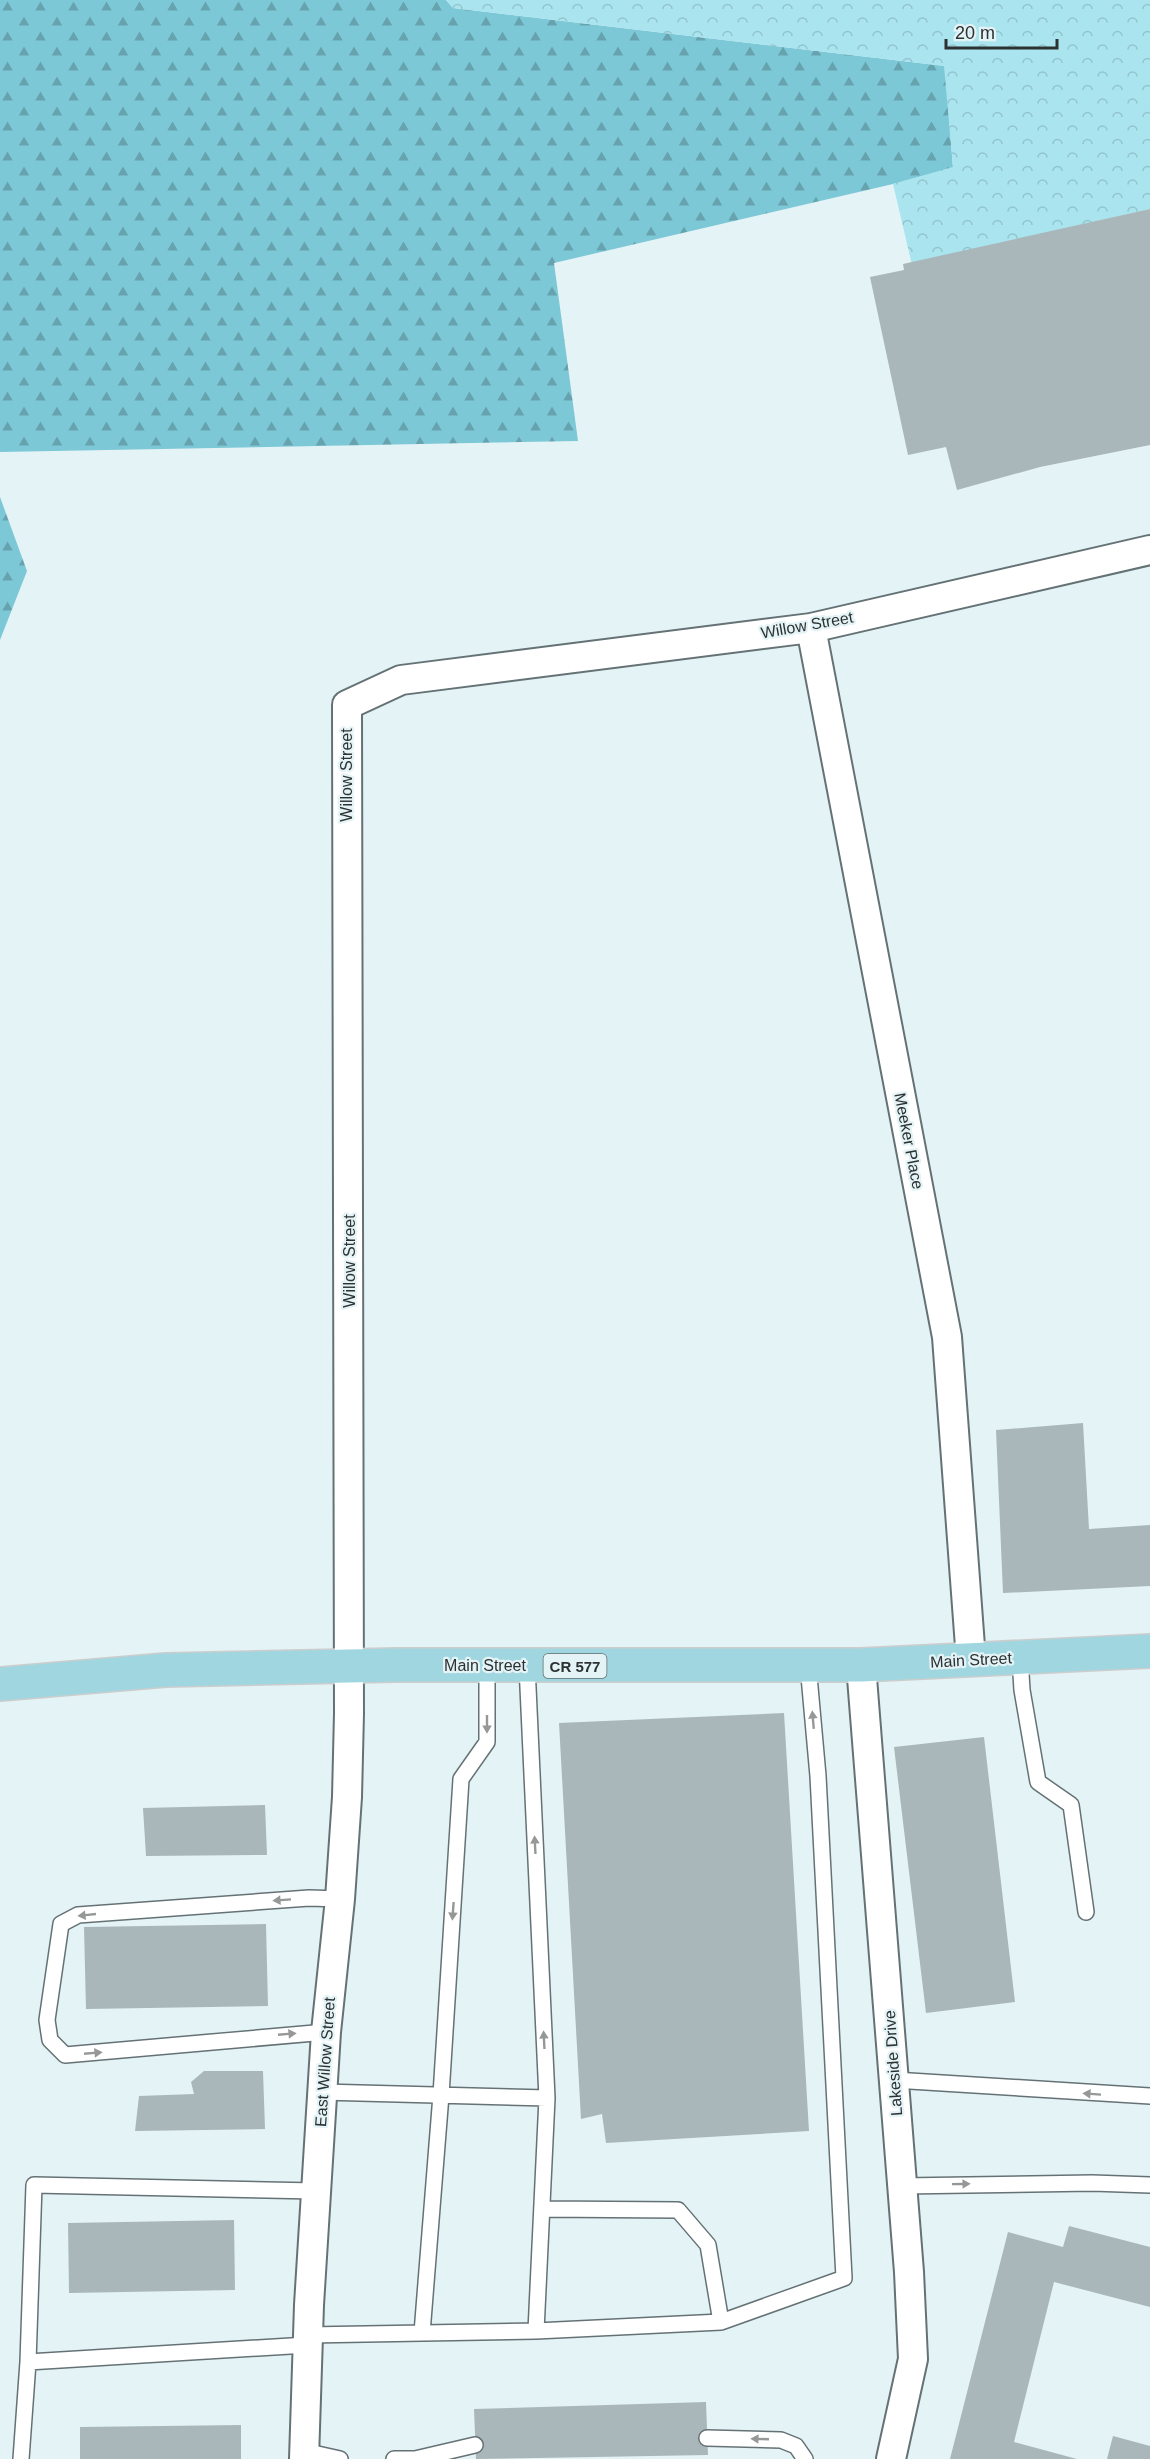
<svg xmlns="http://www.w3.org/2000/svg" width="1150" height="2459" font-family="Helvetica,sans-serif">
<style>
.forest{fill:url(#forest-firs)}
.park{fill:url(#park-crowns)}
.building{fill:#a9b7ba}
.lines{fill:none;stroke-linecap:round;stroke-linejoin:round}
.service-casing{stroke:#657275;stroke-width:18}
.minor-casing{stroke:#657275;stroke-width:32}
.primary-casing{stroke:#cccece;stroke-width:36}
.service{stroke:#fff;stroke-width:15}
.minor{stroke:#fff;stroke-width:28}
.primary{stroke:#9fd6e0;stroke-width:33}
.oneway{fill:#969898}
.labels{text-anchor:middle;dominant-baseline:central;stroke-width:4.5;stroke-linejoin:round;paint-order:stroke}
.shield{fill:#e4f3f6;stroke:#636b6d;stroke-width:1.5}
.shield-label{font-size:15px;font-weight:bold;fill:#2c3132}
.street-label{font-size:16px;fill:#2c3132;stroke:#e4f3f6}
</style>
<defs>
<pattern id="forest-firs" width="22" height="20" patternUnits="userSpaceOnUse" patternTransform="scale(1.5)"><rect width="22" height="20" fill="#7dc8d7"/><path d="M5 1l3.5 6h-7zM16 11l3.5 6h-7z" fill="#67a3af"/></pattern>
<pattern id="park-crowns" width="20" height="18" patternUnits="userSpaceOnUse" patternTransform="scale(1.5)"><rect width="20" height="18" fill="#aae4ef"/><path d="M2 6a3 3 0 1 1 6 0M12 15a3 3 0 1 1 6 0" fill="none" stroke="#92c4cd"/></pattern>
</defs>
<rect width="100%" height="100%" fill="#e4f3f6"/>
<path class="forest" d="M 0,0 L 446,0 L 453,8 L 945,66 L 953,168 L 893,184 L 554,263 L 578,441 L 0,452 Z
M 0,497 L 27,571 L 0,640 Z"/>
<path class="park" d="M 446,0 L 1150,0 L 1150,209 L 912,265 L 893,184 L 953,167 L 944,66 L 453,8 Z"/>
<path class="building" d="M 1150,209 L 1150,445 L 1040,467 L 957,490 L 946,447 L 908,455 L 870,277 L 904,270 L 903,264 Z
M 1083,1423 L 1089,1529 L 1150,1525 L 1150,1586 L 1003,1593 L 996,1430 Z
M 784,1713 L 809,2131 L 606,2143 L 602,2114 L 581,2119 L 559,1723 Z
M 984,1737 L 1015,2002 L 926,2013 L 894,1747 Z
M 265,1805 L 267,1855 L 146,1856 L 143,1808 Z
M 266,1924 L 268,2006 L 86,2009 L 84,1927 Z
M 204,2071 L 263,2071 L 265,2129 L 135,2131 L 139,2096 L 194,2094 L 191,2082 Z
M 234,2220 L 235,2290 L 69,2293 L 68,2223 Z
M 1069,2226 L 1150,2247 L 1150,2307 L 1054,2282 L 1014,2442 L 1077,2459 L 950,2459 L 1008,2232 L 1063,2247 Z
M 706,2402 L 708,2455 L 476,2459 L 474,2409 Z
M 241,2425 L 241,2459 L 80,2459 L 80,2427 Z
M 1113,2436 L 1150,2446 L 1150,2459 L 1107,2459 Z"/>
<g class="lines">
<g class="service-casing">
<path id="service" d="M 1020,1658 L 1022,1690 L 1038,1782 L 1071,1805 L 1086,1912
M 527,1666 L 547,2098
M 326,2032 L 65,2055 L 50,2040 L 47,2020 L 61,1924 L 78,1915 L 309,1898 L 340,1899
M 894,2080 L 1150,2096
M 322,2092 L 547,2098 L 536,2331
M 902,2186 L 1092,2183 L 1150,2185
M 542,2209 L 678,2210 L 708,2245 L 721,2322
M 422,2333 L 441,2095 L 461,1779 L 487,1742 L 487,1666
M 308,2335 L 536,2331 L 721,2322 L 844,2278 L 818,1776 L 808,1665
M 28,2362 L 307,2345
M 707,2438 L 781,2440 L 796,2446 L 805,2459
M 304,2451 L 340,2459
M 21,2459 L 28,2362 L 34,2185 L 316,2191
M 394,2459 L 415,2459 L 475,2445"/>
</g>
<g class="minor-casing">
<path id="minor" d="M 811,628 L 947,1337 L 971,1660
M 861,1665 L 909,2272 L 913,2359 L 891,2459
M 304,2459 L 309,2305 L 326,2032 L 340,1899 L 347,1797 L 349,1713 L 347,705 L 401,680 L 811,628 L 1150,550"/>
</g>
<g class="primary-casing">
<path id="primary" d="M 0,1684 L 166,1670 L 396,1665 L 861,1665 L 1150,1651"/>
</g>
<use href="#service" class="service"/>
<use href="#minor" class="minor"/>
<use href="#primary" class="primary"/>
</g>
<defs><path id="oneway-solid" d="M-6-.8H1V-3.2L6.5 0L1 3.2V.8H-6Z" transform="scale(1.5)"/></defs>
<g class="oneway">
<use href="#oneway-solid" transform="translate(813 1720) rotate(-95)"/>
<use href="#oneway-solid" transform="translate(487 1724) rotate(90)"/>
<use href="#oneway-solid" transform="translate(535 1845) rotate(-93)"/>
<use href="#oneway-solid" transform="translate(282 1900) rotate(176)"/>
<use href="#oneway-solid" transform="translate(453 1911) rotate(94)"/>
<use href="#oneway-solid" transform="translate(87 1915) rotate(174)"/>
<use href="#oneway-solid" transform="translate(287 2034) rotate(-5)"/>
<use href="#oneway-solid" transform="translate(544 2040) rotate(-93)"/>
<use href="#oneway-solid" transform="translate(93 2053) rotate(-5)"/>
<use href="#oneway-solid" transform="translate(1092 2094) rotate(-176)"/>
<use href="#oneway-solid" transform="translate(961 2184) rotate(-1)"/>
<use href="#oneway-solid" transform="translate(760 2439) rotate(-178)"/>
</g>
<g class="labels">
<rect class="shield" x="543.5" y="1654" width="63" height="24" rx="4.5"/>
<g class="shield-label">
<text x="575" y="1666">CR 577</text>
</g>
<g class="street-label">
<text transform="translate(807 625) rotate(-10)">Willow Street</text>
<text transform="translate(346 775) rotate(-90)">Willow Street</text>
<text transform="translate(909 1141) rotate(79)">Meeker Place</text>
<text transform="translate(349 1261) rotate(-90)">Willow Street</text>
<text transform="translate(971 1660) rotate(-3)">Main Street</text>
<text x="485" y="1665">Main Street</text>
<text transform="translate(325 2062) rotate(-86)">East Willow Street</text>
<text transform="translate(893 2063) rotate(-94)">Lakeside Drive</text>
</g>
</g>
<path d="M946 39v9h111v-9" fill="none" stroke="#2c3132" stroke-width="3"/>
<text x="955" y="39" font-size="18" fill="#2c3132" stroke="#e4f3f6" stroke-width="4.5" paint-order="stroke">20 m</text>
</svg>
